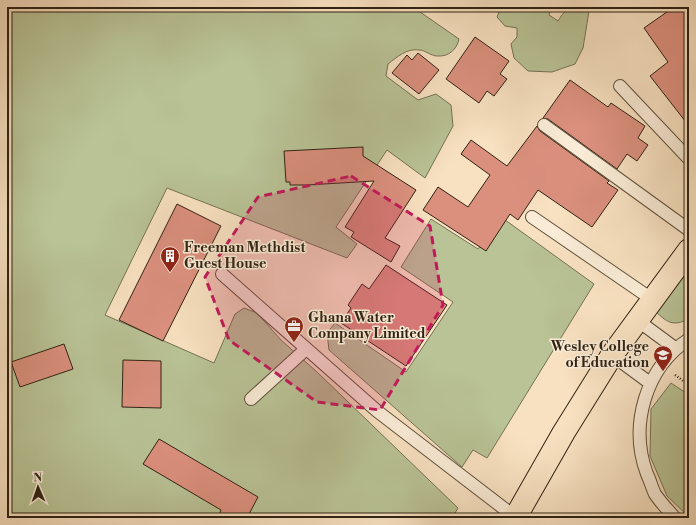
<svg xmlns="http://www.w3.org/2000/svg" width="696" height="525" font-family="'Libre Bodoni',serif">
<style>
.green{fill:#b9c396;stroke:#747254}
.building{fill:#db907e;stroke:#2f2213}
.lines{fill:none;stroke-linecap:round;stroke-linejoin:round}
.service-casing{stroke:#61523e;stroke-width:14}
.primary-casing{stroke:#2f2213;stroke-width:24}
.path{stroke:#2f2213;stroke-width:2.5;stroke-dasharray:1 2;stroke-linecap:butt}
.service{stroke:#faecd7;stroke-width:12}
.primary{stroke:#f8e1c1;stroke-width:22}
.marked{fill:#c2185b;fill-opacity:0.2;stroke:#c2185b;stroke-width:3;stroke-dasharray:8 5;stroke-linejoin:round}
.labels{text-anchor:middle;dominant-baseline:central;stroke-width:3;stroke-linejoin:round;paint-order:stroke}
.poi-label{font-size:14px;font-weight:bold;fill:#2f2213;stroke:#faecd7;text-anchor:start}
</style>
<rect width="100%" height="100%" fill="#f8e1c1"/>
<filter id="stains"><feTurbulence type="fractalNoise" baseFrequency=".005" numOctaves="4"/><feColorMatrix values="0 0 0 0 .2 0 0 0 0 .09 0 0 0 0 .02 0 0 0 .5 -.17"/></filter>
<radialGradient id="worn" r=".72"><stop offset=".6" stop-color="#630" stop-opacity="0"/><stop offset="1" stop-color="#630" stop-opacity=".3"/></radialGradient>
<path class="green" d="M 7,7 L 413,7 L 459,39 C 457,49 449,57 437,56 C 431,56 425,50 419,50 C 407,48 397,57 388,64 L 386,76 L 418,100 L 436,94 L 451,105 L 453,126 L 425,178 L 387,150 L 336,227 L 357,244 L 347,258 L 167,188 L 105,315 L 214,363 L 235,314 L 244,308 L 257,313 L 281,340 L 316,371 L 458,508 L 452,518 L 7,518 Z
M 501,7 L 551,7 L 549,15 L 558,21 C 566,8 573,1 589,11 L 583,48 L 575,64 L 552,72 L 528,71 L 514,58 L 511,44 L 517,37 L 517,28 L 505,26 L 497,17 Z
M 501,217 L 594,284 L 487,458 L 473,450 L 462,467 L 329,350 L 327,333 L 335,323 L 406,372 L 453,302 L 401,267 L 431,219 L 478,249 Z
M 689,263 L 689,319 C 672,327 667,322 655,311 Z
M 671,383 L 689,395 L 689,517 L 667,496 L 650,456 L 651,409 Z"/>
<path class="building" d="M 674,7 L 689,7 L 689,126 L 650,76 L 668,62 L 644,28 Z
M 475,37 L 509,61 L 500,74 L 507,79 L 494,96 L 487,91 L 479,103 L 446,79 Z
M 418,53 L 439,70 L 419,94 L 392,73 L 407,55 L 412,60 Z
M 570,80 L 608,107 L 611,103 L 645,126 L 638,138 L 648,145 L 637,161 L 627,154 L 617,169 L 548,119 L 543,118 Z
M 537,126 L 540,131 L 609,181 L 607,183 L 618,190 L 592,227 L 538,190 L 518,220 L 510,214 L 486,251 L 423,210 L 438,187 L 468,207 L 490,175 L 461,154 L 471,140 L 507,166 Z
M 363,147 L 363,156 L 416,190 L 385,238 L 400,246 L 391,262 L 351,237 L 354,232 L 345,227 L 374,181 L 307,185 L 290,185 L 290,182 L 286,182 L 284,151 Z
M 177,204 L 221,226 L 163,341 L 119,320 Z
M 386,265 L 447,305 L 406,366 L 341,323 L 351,308 L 348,305 L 362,284 L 369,289 Z
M 64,344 L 73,369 L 20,387 L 11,362 Z
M 123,360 L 161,361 L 161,408 L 122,407 Z
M 159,439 L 258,497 L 247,518 L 218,518 L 221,510 L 143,464 Z"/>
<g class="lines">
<g class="service-casing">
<path id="service" d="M 620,86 L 689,159
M 544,125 L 689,230
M 532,217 L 653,300
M 222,274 L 377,411 L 515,517
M 637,320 L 675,348
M 612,355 L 650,383
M 251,399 L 306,349
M 675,518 C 668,510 661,503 655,494 C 652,488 650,480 647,474 C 629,426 645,368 689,339"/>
</g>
<g class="primary-casing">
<path id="primary" d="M 515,518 L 564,432 L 612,355 L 689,250"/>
</g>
<path class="path" d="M 675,375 L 689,385"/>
<use href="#service" class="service"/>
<use href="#primary" class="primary"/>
</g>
<path class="marked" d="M 351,176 L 430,226 L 443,305 L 380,410 L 317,402 L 229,340 L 205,277 L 258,197 Z"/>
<defs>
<g id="building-pin" transform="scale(1)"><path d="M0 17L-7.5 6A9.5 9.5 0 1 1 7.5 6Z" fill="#8f2418" stroke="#faecd7"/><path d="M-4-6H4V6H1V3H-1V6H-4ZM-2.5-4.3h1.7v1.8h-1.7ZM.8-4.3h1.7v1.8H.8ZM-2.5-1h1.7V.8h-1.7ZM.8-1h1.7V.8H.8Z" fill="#fff"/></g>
<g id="office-pin" transform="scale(1)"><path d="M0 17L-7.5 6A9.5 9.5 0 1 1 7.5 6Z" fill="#8f2418" stroke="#faecd7"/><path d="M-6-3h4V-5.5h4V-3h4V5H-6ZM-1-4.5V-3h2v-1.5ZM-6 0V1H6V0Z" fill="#fff"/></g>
<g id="university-pin" transform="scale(1)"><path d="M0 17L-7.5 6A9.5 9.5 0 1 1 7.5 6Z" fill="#8f2418" stroke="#faecd7"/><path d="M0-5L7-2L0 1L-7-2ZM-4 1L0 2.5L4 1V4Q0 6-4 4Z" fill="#fff"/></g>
</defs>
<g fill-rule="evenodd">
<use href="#building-pin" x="170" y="256"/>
<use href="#office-pin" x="294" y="326"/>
<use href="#university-pin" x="663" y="355"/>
</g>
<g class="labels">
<g class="poi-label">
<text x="184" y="248">Freeman Methdist<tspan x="184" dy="16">Guest House</tspan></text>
<text x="308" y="318">Ghana Water<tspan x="308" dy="16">Company Limited</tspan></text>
<text x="649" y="347" text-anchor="end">Wesley College<tspan x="649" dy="16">of Education</tspan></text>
</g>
</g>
<rect width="696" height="525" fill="none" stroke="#f8e1c1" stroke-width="24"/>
<rect x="8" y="8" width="680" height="509" fill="none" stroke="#2f2213" stroke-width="2"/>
<rect x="12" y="12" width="672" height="501" fill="none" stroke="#2f2213"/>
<g transform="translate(38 487) rotate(358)" stroke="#faecd7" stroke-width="3" paint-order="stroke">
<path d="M0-3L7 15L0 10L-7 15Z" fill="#2f2213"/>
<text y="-6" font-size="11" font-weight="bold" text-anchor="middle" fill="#2f2213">N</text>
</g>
<rect width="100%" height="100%" filter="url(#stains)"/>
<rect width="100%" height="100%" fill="url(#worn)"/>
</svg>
